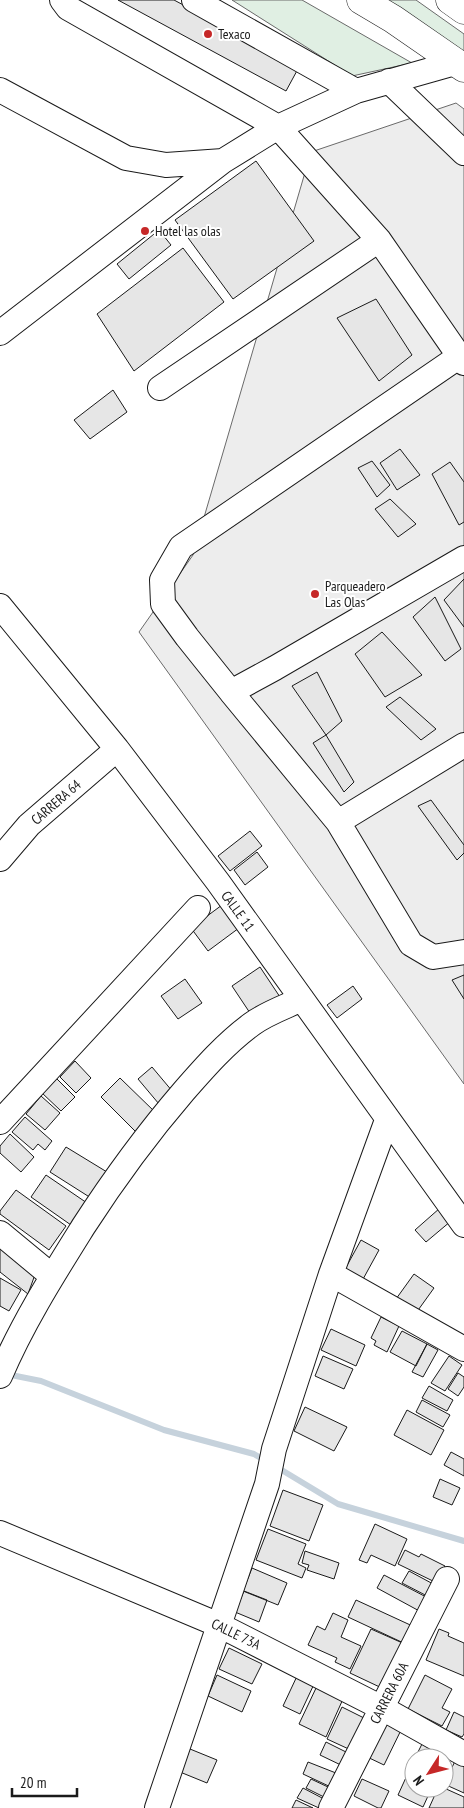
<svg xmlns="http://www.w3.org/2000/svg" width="464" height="1808" font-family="'PT Sans Narrow',sans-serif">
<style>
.green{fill:#e0efe3;stroke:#6a6a6a}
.parking{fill:#ededed;stroke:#6a6a6a}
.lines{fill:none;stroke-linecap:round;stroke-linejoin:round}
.stream{stroke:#c6d2dc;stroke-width:6}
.building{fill:#e6e6e6;stroke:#1a1a1a}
.minor-casing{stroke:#1a1a1a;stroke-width:26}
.major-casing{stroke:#1a1a1a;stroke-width:29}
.minor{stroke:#fff;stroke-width:24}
.major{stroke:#fff;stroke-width:28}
.poi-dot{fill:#c62828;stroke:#fff;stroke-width:2}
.labels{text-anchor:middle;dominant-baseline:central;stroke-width:4;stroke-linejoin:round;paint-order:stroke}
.poi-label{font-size:14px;fill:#1a1a1a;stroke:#fff;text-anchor:start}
.street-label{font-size:14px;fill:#1a1a1a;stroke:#fff}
</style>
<rect width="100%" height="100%" fill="#fff"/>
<path class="green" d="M 232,0 L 302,0 L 412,63 L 352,76 Z
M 375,0 L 416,0 L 464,34 L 464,53 Z"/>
<path class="parking" d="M 456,103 L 464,109 L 464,1084 L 139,632 L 193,555 L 311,152 Z"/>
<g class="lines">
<path class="stream" d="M 6,1374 L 41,1381 L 164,1430 L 254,1454 L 266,1461
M 275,1466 L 338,1504 L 464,1541"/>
</g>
<path class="building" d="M 118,0 L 174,0 L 299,67 L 286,91 Z
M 256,161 L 314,241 L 233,299 L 175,220 Z
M 159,230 L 171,245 L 129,279 L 117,264 Z
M 183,248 L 224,302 L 134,371 L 97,314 Z
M 376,299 L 412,355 L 379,381 L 337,318 Z
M 113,390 L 127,412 L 90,439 L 74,420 Z
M 400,449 L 420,475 L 397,490 L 380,463 Z
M 372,461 L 390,485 L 377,497 L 358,468 Z
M 450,462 L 464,482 L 464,522 L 459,525 L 432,474 Z
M 390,499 L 416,524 L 398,537 L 375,509 Z
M 464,579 L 464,627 L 444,600 Z
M 435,597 L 461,649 L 445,661 L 413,617 Z
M 382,632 L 422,675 L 385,697 L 355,654 Z
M 317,672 L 342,721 L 326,735 L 292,686 Z
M 400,697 L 436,729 L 421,740 L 386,707 Z
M 326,735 L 354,782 L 344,792 L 313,743 Z
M 431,800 L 464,845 L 464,853 L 457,860 L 418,806 Z
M 250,831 L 262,846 L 230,871 L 218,856 Z
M 257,852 L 268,867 L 245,885 L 234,870 Z
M 222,905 L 239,928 L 208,951 L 191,928 Z
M 260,967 L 282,1000 L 254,1019 L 232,986 Z
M 464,975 L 464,999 L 452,980 Z
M 185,979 L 202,1003 L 178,1019 L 161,996 Z
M 353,986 L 362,999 L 337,1018 L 327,1005 Z
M 75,1061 L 91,1078 L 76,1093 L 60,1077 Z
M 152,1067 L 173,1092 L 159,1104 L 138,1079 Z
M 55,1077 L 75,1097 L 61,1111 L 41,1092 Z
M 120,1078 L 156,1113 L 137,1133 L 101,1097 Z
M 41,1096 L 60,1113 L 45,1130 L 26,1114 Z
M 25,1117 L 52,1141 L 45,1150 L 38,1144 L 33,1150 L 12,1132 Z
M 10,1134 L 34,1157 L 21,1172 L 0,1153 L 0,1146 Z
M 66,1147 L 107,1172 L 91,1198 L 50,1172 Z
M 46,1175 L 87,1203 L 71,1225 L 31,1197 Z
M 16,1190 L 66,1226 L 49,1250 L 0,1214 L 0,1211 Z
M 440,1208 L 451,1221 L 426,1242 L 415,1230 Z
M 361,1240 L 379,1250 L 362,1281 L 344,1271 Z
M 0,1243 L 37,1269 L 28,1294 L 0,1272 Z
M 414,1274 L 434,1288 L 416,1313 L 396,1299 Z
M 0,1278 L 21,1290 L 9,1311 L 0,1306 Z
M 381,1317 L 399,1326 L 387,1352 L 374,1345 L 376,1341 L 371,1338 Z
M 331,1329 L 365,1345 L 356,1366 L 321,1350 Z
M 402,1331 L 427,1344 L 416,1366 L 390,1352 Z
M 427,1344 L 438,1350 L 423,1377 L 412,1372 Z
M 323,1356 L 353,1369 L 344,1389 L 315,1376 Z
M 449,1356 L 462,1365 L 445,1391 L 431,1383 Z
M 458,1373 L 464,1377 L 464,1387 L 458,1396 L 448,1389 Z
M 429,1386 L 453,1400 L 447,1411 L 422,1398 Z
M 422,1400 L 450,1415 L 443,1427 L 416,1412 Z
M 305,1407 L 347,1427 L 334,1451 L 294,1431 Z
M 407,1410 L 444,1430 L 431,1455 L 394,1435 Z
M 451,1452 L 464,1459 L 464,1476 L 444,1465 Z
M 440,1479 L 460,1488 L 452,1505 L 433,1497 Z
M 283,1490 L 323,1505 L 309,1541 L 270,1526 Z
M 375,1524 L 407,1539 L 395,1566 L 371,1555 L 367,1563 L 359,1560 Z
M 268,1529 L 306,1544 L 298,1564 L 306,1568 L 302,1578 L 256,1560 Z
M 405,1550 L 419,1557 L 421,1554 L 445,1566 L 437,1583 L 398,1564 Z
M 305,1551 L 339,1563 L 334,1579 L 307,1570 L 309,1565 L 302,1563 Z
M 252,1568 L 287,1583 L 278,1605 L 243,1591 Z
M 409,1571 L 435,1585 L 429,1597 L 402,1583 Z
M 384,1575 L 430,1599 L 423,1613 L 377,1588 Z
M 244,1591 L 267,1600 L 259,1622 L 235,1612 Z
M 356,1600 L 419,1629 L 410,1646 L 348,1617 Z
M 333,1613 L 348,1620 L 341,1637 L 361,1646 L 350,1669 L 335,1662 L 337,1658 L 308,1645 L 317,1626 L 325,1630 Z
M 371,1629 L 407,1645 L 386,1690 L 350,1673 Z
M 439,1629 L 449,1633 L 448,1636 L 464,1643 L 464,1676 L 426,1660 Z
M 229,1648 L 262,1664 L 252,1684 L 219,1669 Z
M 298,1674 L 315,1682 L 300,1714 L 283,1706 Z
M 217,1675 L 251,1691 L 242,1712 L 208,1696 Z
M 425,1675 L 452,1689 L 442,1708 L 450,1712 L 442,1726 L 408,1709 Z
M 317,1686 L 343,1699 L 326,1737 L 299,1724 Z
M 342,1707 L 368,1720 L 353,1751 L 327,1739 Z
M 454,1712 L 464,1717 L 464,1734 L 462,1737 L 446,1730 Z
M 382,1713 L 404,1724 L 384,1765 L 363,1755 Z
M 424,1740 L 453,1754 L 444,1774 L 444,1758 L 415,1758 Z
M 326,1742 L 350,1754 L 345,1767 L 320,1755 Z
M 190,1749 L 217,1760 L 207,1783 L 180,1772 Z
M 457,1757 L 464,1760 L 464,1793 L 444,1784 Z
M 414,1760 L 414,1788 L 423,1788 L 420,1793 L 428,1796 L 423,1807 L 398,1795 Z
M 308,1762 L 341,1775 L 335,1789 L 303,1774 Z
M 311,1779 L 328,1787 L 324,1797 L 306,1788 Z
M 362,1779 L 389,1791 L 381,1808 L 378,1808 L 354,1796 Z
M 303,1788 L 324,1799 L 319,1808 L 297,1798 Z
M 438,1788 L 444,1788 L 464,1797 L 464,1808 L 429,1808 Z
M 296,1800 L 313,1808 L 292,1808 Z"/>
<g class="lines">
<g class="minor-casing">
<path id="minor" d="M 62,0 L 68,8 L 278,127 L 379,240 L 464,363
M 194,0 L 356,91
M 389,81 L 464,153
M 0,90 L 126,158 L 166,165 L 223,161 L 278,127 L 356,91 L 455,63
M 0,333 L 223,161
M 460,356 L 181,547 L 162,580 L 163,604 L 187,637 L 231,692 L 275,668 L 464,558
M 160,388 L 379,240
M 0,606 L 117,749 L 218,882 L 464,1225
M 231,692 L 338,822 L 411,944 L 433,957 L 464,952
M 338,822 L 464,745
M 0,859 L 29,825 L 117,749
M 0,1122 L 198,908
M 0,1233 L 52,1276
M 331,1274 L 464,1349
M 0,1376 C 22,1324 53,1275 83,1227 C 114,1179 147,1134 184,1091 C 205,1067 226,1043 252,1024 C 267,1013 285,1007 302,999
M 0,1533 L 219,1625 L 382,1708 L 464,1754
M 157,1808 L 267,1484 L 274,1449 L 331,1274 L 387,1120
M 331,1808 L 447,1579"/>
</g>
<g class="major-casing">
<path id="major" d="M 361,0 L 393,19 L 464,68
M 450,0 L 464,10"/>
</g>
<use href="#minor" class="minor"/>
<use href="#major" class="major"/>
</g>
<g class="poi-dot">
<circle cx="208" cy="34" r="5"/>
<circle cx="145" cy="231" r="5"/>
<circle cx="315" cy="594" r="5"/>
</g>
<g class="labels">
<g class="poi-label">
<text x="218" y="34">Texaco</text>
<text x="155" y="231">Hotel las olas</text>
<text x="325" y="586">Parqueadero<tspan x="325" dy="16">Las Olas</tspan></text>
</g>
<g class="street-label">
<text transform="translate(56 802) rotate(-41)">CARRERA 64</text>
<text transform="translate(238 911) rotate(54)">CALLE 11</text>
<text transform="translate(236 1634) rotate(26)">CALLE 73A</text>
<text transform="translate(389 1693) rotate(-63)">CARRERA 60A</text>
</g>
</g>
<g transform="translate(429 1773) rotate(234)"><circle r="24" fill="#ffffff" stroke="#a3a3a3"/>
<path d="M0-4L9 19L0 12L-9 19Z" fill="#c62828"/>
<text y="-8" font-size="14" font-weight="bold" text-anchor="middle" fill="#1a1a1a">N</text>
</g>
<path d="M12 1788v8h65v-8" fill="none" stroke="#1a1a1a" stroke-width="2.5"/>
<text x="20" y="1788" font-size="15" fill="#1a1a1a" stroke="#ffffff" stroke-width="4" paint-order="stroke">20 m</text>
</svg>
